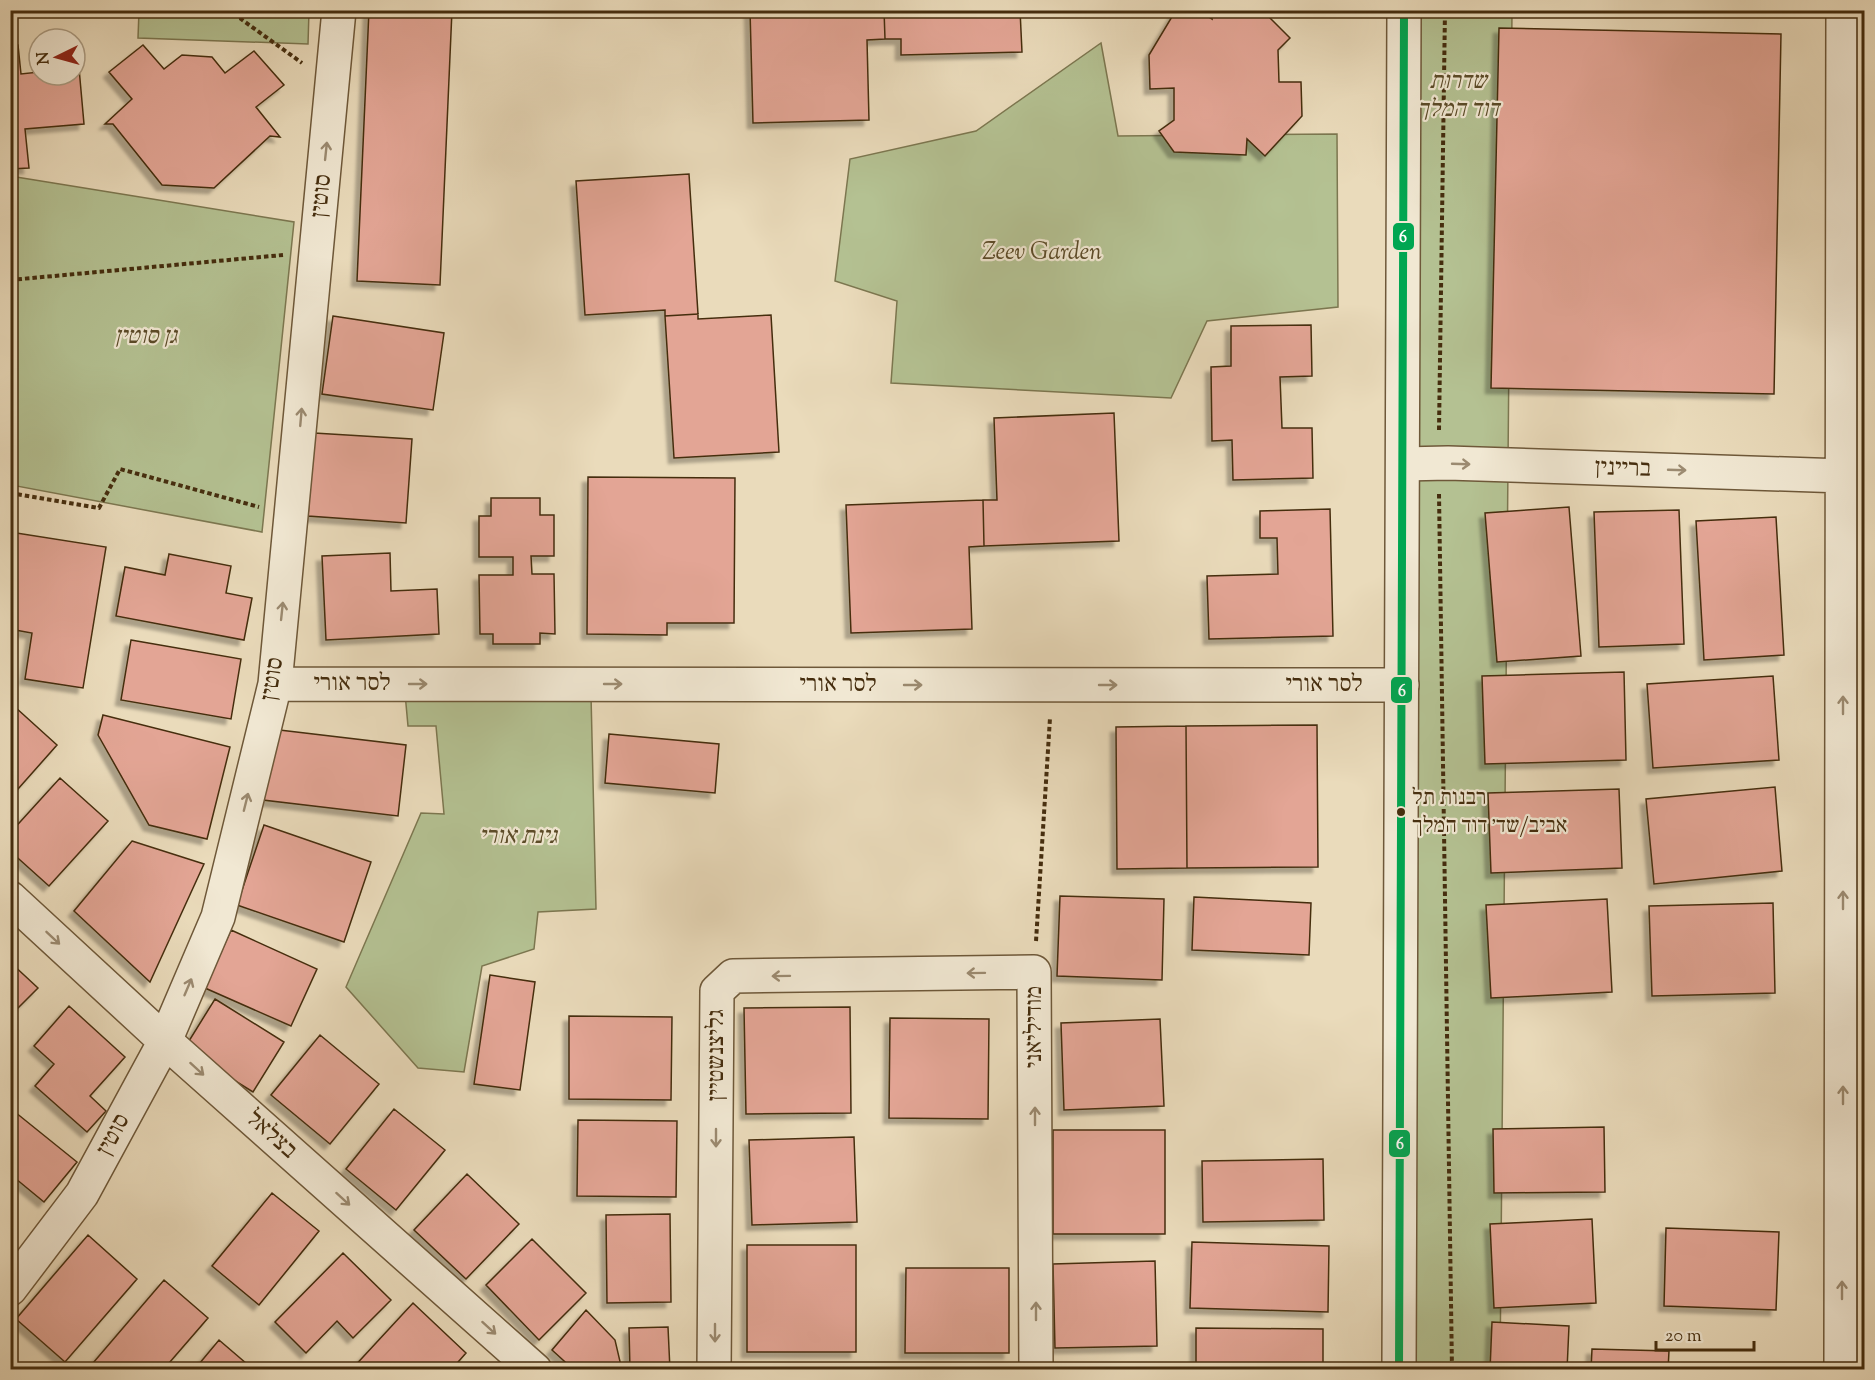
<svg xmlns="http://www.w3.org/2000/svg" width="1875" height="1380" font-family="'Sorts Mill Goudy','Frank Ruhl Libre',serif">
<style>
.green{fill:#b4c192;stroke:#7c7750;stroke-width:1.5}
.building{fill:#e3a595;stroke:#452d0e;stroke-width:1.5;filter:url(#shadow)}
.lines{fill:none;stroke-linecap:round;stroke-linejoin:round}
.minor-casing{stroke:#6e5839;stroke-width:36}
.tertiary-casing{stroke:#6e5839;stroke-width:36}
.path{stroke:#452d0e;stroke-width:4;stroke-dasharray:4.5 3;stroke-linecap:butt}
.minor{stroke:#f1e8d3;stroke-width:33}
.tertiary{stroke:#f1e8d3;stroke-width:33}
.bus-1-casing{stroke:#f1e8d3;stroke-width:12}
.bus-1{stroke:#00a651;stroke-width:8}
.oneway{stroke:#9b8a70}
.bus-dot{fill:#452d0e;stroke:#f1e8d3;stroke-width:2}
.labels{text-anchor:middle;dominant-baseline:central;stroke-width:4.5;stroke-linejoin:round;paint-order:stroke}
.bus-label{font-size:22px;fill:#452d0e;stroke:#f1e8d3;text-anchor:start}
.park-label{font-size:24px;font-style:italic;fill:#5b4b28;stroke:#f1e8d3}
.street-label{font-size:24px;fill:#452d0e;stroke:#f1e8d3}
.line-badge{stroke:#f1e8d3;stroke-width:2}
.badge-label{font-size:16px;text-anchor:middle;font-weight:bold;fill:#fff}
</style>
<defs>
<filter id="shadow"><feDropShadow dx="-5.5" dy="5.5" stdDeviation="1.5" flood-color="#0004"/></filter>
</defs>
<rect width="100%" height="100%" fill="#eadbbb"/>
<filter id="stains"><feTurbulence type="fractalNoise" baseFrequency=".00333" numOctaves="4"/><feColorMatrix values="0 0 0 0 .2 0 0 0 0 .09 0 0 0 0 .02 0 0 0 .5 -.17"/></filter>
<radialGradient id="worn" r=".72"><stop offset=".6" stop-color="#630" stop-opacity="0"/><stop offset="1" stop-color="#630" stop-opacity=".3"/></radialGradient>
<path class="green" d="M 139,11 L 309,11 L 308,44 L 138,38 Z
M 1405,11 L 1512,11 L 1500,1369 L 1413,1369 Z
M 1101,43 L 1118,136 L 1337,134 L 1338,307 L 1207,321 L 1171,398 L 891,383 L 897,301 L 835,281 L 850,159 L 976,131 Z
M 10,176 L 294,222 L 262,532 L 11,485 Z
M 405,693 L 591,695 L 596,909 L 538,912 L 534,949 L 482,966 L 464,1072 L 418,1068 L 346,987 L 421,813 L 444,814 L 436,726 L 408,726 Z"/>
<path class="building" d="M 369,10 L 452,10 L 440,285 L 357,281 Z
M 750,10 L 884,10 L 885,39 L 867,40 L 869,120 L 753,123 Z
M 884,10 L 1020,10 L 1022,52 L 901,55 L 901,39 L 885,39 Z
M 1176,10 L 1198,10 L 1212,19 L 1211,10 L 1269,10 L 1269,17 L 1290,38 L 1278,50 L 1279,82 L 1301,82 L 1302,116 L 1265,156 L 1247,139 L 1246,155 L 1174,152 L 1159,131 L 1174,120 L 1174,88 L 1150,89 L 1149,55 Z
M 1499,28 L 1781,34 L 1774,394 L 1491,388 Z
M 18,45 L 21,74 L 39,72 L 39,75 L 75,75 L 75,68 L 79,68 L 84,124 L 25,129 L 29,168 L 10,169 L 10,46 Z
M 143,45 L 164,69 L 182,55 L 212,57 L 225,73 L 254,51 L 284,85 L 256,107 L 280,137 L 270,136 L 214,188 L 162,185 L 113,124 L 105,124 L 132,99 L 109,72 Z
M 689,174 L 698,314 L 665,316 L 665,310 L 585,315 L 576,181 Z
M 698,314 L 698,319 L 771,315 L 779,452 L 674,458 L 665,316 Z
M 333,316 L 444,333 L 433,410 L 322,394 Z
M 1311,325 L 1312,376 L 1280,377 L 1282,428 L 1312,428 L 1313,478 L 1233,480 L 1232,440 L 1212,441 L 1211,367 L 1231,366 L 1231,326 Z
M 1114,413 L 1119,541 L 984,546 L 983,500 L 997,500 L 994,418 Z
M 314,433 L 412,439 L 406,523 L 308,516 Z
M 588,477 L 735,478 L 734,623 L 667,623 L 667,635 L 587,634 Z
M 491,498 L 540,498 L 540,515 L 554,515 L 554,556 L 531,556 L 532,574 L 554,574 L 555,634 L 540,633 L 540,644 L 493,644 L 493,634 L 480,634 L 479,575 L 513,575 L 513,557 L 479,557 L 479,516 L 491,516 Z
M 983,500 L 984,546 L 969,547 L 972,629 L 851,633 L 846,505 Z
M 1569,507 L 1581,656 L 1497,662 L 1485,513 Z
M 1330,509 L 1333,636 L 1209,639 L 1207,576 L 1278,574 L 1277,538 L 1260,538 L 1260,511 Z
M 1679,510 L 1684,644 L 1599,647 L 1594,512 Z
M 1776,517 L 1784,655 L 1704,660 L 1696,521 Z
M 10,532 L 106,547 L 83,688 L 25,679 L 32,633 L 10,629 Z
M 390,553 L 391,591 L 437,589 L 439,634 L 326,640 L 322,556 Z
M 169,554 L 231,566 L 226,593 L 252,598 L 244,640 L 116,616 L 125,567 L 165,575 Z
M 131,640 L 241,659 L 231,719 L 121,700 Z
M 1624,672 L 1626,760 L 1485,764 L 1482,676 Z
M 1773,676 L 1779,760 L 1653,768 L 1647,684 Z
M 15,707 L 57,745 L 10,798 L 10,712 Z
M 103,715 L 230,747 L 207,839 L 149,825 L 98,735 Z
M 1317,725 L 1318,867 L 1187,868 L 1186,726 Z
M 1186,726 L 1187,868 L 1117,869 L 1116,727 Z
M 271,729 L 406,745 L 398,816 L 263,800 Z
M 609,734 L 719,744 L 715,793 L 605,783 Z
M 60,778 L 108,821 L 49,886 L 10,851 L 10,833 Z
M 1775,787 L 1782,871 L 1654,884 L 1646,799 Z
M 1619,789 L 1622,868 L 1491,873 L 1488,793 Z
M 264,825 L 371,862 L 344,942 L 237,905 Z
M 132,841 L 204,864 L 150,982 L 74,911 Z
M 1060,896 L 1164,899 L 1162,980 L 1057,976 Z
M 1194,897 L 1311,903 L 1309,955 L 1192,950 Z
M 1607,899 L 1612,992 L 1491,998 L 1486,905 Z
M 1773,903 L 1775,993 L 1652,996 L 1649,906 Z
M 231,930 L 317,969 L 291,1026 L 205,988 Z
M 10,962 L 38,988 L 10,1016 Z
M 490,975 L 535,982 L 520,1090 L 474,1084 Z
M 215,999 L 284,1042 L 253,1092 L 184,1049 Z
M 69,1006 L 125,1057 L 90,1096 L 106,1111 L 87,1132 L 35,1086 L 54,1064 L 34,1046 Z
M 850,1007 L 851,1113 L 746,1114 L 744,1008 Z
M 569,1016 L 672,1017 L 671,1100 L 569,1099 Z
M 890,1018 L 989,1019 L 988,1119 L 889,1118 Z
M 1160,1019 L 1164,1106 L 1064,1110 L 1061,1023 Z
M 320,1035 L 379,1084 L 330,1144 L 271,1095 Z
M 10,1108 L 77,1162 L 44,1202 L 10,1174 Z
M 394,1109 L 445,1150 L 396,1210 L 346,1169 Z
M 578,1120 L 677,1121 L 676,1197 L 577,1196 Z
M 1604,1127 L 1605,1192 L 1494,1193 L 1493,1129 Z
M 1053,1130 L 1165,1130 L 1165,1234 L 1053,1234 Z
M 854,1137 L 857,1222 L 752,1225 L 749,1140 Z
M 1323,1159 L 1324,1220 L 1203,1222 L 1202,1161 Z
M 467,1174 L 519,1224 L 466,1279 L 414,1230 Z
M 272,1193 L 319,1231 L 259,1305 L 212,1266 Z
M 670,1214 L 671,1302 L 607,1303 L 606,1215 Z
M 1592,1219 L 1596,1303 L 1494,1308 L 1490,1224 Z
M 1666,1228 L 1779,1232 L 1776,1310 L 1664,1306 Z
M 88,1235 L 137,1279 L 65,1362 L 16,1319 Z
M 532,1239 L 586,1293 L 539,1340 L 486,1285 Z
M 1192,1242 L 1329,1246 L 1328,1312 L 1190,1308 Z
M 747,1245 L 856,1245 L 856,1352 L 747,1352 Z
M 343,1253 L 391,1300 L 353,1338 L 337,1321 L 306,1353 L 275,1322 Z
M 1155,1261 L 1157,1346 L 1055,1348 L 1053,1264 Z
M 906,1268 L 1009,1268 L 1009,1353 L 905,1353 Z
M 164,1280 L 208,1318 L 163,1370 L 87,1370 Z
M 413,1303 L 466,1353 L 451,1370 L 351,1370 Z
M 586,1310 L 615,1340 L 622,1370 L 574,1370 L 552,1350 Z
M 1492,1322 L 1569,1326 L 1567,1370 L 1490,1370 Z
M 668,1327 L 670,1370 L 630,1370 L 629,1328 Z
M 1196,1328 L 1323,1329 L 1323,1370 L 1196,1370 Z
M 219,1340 L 254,1370 L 194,1370 Z
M 1592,1349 L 1669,1351 L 1668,1370 L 1591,1370 Z"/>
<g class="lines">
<g class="minor-casing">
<path id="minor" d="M 1403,464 L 1448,463 L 1843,476
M 275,684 L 1402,685
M 10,898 L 165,1041 L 535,1370
M 10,1289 L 82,1194 L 165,1041 L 218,917 L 275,684 L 339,10
M 714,1370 L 717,991 L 733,976 L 1034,972 L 1036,1370
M 1841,1370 L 1843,10"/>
</g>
<g class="tertiary-casing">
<path id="tertiary" d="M 1399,1370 L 1404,10"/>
</g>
<path class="path" d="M 239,10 L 241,19 L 302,63
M 10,280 L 283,255
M 1439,430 L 1445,10
M 10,493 L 99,508 L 120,469 L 259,507
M 1439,494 L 1452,1370
M 1036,941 L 1050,718
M 10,1362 L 18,1370"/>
<use href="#minor" class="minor"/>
<use href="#tertiary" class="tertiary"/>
<g class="bus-1-casing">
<path id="bus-1" d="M 1399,1370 L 1404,10"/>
</g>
<use href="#bus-1" class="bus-1"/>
</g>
<defs><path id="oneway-shaft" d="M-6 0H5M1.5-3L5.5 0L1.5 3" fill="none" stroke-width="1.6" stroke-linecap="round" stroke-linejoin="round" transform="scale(1.5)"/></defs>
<g class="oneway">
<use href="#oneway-shaft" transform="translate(326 151) rotate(-84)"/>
<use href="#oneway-shaft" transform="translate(301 417) rotate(-85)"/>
<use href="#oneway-shaft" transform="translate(1461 464) rotate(2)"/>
<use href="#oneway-shaft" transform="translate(1677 470) rotate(2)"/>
<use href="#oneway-shaft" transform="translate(282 611) rotate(-84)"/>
<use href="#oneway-shaft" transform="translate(418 684)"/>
<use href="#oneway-shaft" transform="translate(613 684)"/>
<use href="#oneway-shaft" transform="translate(913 685)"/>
<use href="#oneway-shaft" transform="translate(1108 685)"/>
<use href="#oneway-shaft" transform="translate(1843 705) rotate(-90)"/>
<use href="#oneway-shaft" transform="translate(246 802) rotate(-76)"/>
<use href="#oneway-shaft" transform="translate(1843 900) rotate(-90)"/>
<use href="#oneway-shaft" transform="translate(53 938) rotate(43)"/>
<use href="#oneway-shaft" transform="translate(976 973) rotate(179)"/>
<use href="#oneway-shaft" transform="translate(781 976) rotate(179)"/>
<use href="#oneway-shaft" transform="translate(188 987) rotate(-67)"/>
<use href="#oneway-shaft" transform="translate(197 1069) rotate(42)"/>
<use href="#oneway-shaft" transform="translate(1843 1095) rotate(-90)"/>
<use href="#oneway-shaft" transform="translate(1035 1116) rotate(-90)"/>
<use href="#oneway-shaft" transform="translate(716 1138) rotate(90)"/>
<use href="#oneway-shaft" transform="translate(343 1199) rotate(42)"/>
<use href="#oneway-shaft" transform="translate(1842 1290) rotate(-90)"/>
<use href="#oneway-shaft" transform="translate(1036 1311) rotate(-90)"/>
<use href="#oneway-shaft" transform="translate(489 1328) rotate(42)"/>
<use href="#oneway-shaft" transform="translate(715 1333) rotate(90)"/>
</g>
<circle class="bus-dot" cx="1401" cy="812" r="5"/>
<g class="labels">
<g class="bus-label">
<text x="1412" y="799">רבנות תל<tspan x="1412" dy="28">אביב/שד׳ דוד המלך</tspan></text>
</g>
<g class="park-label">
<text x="1458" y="82">שדרות<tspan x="1458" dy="28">דוד המלך</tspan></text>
<text x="1042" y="253">Zeev Garden</text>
<text x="146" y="337">גן סוטין</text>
<text x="518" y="837">גינת אורי</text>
</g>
<g class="street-label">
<text transform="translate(322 196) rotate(-84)">סוטין</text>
<text transform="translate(1623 469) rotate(2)">בריינין</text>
<text transform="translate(273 679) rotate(-81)">סוטין</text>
<text x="352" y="684">לסר אורי</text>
<text x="838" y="685">לסר אורי</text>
<text x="1324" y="685">לסר אורי</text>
<text transform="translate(1035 1027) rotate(-90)">מודיליאני</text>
<text transform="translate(717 1055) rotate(-90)">גליצנשטיין</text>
<text transform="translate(114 1135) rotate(-62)">סוטין</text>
<text transform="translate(271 1135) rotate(42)">בצלאל</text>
</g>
</g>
<g class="line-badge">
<rect x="1392" y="222" width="23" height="29" rx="6" fill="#00a651"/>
<rect x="1390" y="676" width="23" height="28" rx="6" fill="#00a651"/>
<rect x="1388" y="1129" width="23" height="29" rx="6" fill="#00a651"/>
</g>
<g class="badge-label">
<text x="1403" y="242">6</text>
<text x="1402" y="696">6</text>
<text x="1400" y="1149">6</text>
</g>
<rect width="1875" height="1380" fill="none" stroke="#eadbbb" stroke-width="36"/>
<rect x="12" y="12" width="1851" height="1356" fill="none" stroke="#452d0e" stroke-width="3"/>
<rect x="18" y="18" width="1839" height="1344" fill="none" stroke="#452d0e" stroke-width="1.5"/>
<g transform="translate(57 57) rotate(265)"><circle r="28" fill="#f1e8d3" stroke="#ac9d84" stroke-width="1.5"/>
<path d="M0-4.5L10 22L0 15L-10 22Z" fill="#8f2418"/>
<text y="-9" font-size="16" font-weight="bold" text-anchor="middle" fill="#452d0e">N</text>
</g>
<path d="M1656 1341v9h98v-9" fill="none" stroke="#452d0e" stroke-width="3"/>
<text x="1665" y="1341" font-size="18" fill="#452d0e" stroke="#f1e8d3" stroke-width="4.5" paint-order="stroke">20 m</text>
<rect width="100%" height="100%" filter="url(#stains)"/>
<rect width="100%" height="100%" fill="url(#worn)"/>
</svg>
